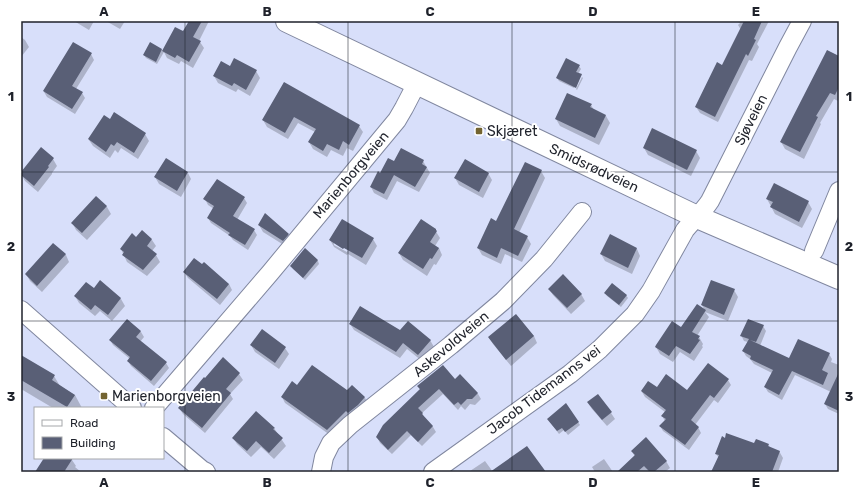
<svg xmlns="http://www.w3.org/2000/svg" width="860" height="493" font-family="Rubik,sans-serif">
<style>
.shadow{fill:#0003;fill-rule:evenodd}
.building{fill:#595f76}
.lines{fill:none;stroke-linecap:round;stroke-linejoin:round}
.minor-casing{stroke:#80879f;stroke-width:20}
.primary-casing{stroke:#80879f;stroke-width:24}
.minor{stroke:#fff;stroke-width:18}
.primary{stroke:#fff;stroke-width:22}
.grid{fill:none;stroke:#1f222b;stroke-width:1;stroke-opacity:0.55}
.poi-dot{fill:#736431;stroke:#fff;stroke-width:1.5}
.labels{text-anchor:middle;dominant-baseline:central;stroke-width:4;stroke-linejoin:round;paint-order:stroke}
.street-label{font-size:14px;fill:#1f222b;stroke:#fff}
.poi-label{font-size:14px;fill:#1f222b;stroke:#fff;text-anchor:start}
.neatline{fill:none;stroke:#1f222b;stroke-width:1.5}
.grid-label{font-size:13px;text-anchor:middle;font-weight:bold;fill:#1f222b}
</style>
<rect width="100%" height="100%" fill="#d8dffa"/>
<path class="shadow" d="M 74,21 L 94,21 L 89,30 Z
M 106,21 L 125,21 L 120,29 Z
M 190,21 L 209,21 L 199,41 L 200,42 L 204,48 L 193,68 L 181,61 L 179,64 L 167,58 L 164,52 L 157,64 L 146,58 L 144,55 L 150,44 L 162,50 L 163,52 L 176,28 L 183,32 Z
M 735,21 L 769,21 L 757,44 L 759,47 L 752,61 L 749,60 L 718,122 L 700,113 L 696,107 L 723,66 L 741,30 L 738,25 L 740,23 Z
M 21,37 L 25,40 L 29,47 L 21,57 Z
M 91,54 L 94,60 L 76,89 L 82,93 L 85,98 L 75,114 L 47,97 L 44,92 Z
M 839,57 L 839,99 L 838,101 L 834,99 L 820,123 L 821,124 L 804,159 L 785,149 L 781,142 Z
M 579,66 L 581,69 L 578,74 L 582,76 L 580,76 L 574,88 L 559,81 L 557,78 Z
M 230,67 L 256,71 L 260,78 L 250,96 L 238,89 L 236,92 L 218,83 L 214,76 Z
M 582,77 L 583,78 L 577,90 L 576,89 Z
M 284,83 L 359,126 L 363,132 L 353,151 L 347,148 L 343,156 L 331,150 L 327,157 L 313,149 L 309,142 L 315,132 L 298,123 L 288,139 L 267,127 L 263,120 Z
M 591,105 L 594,110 L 606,116 L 610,123 L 599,145 L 560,126 L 556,119 Z
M 145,134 L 149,141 L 138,159 L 121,148 L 118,153 L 115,150 L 110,158 L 93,146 L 89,140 Z
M 644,148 L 696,151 L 700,158 L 691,176 L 648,155 Z
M 41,149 L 53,159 L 57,166 L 52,173 L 52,174 L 38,192 L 25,181 L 21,174 Z
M 423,161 L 430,173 L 419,192 L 397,181 L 387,200 L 374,193 L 371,187 L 394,162 Z
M 541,171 L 545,178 L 519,233 L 527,237 L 531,244 L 522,262 L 505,254 L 501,264 L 482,255 L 478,248 L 497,222 Z
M 188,173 L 191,179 L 181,197 L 159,184 L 155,177 Z
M 488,173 L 492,180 L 483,198 L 459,185 L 455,178 Z
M 96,198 L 107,207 L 111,214 L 87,240 L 76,230 L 73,224 Z
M 244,198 L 247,203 L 237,220 L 254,230 L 257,235 L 248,250 L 233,240 L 230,236 L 211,223 L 208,218 L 214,209 L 208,205 L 205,199 Z
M 767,199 L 808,202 L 812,209 L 802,228 L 775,214 Z
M 259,225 L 288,235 L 292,241 L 287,247 L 263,232 Z
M 435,230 L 440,238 L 435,246 L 439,248 L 442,255 L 436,265 L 434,264 L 427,276 L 403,260 L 399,253 Z
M 142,232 L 152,240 L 156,246 L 152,251 L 156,255 L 160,262 L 147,276 L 127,262 L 121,249 L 137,238 Z
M 373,239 L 377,246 L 366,265 L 348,254 L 347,255 L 334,247 L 330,240 ZM 334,242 L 348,250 L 347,252 L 334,245 Z
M 624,243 L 637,249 L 640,256 L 632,274 L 605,261 L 601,254 Z
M 53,244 L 66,255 L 69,262 L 42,292 L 30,281 L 26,274 Z
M 305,249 L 318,261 L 319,264 L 305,280 L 293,269 L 291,266 Z
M 184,272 L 229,284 L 232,290 L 220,305 L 188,278 Z
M 100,282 L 121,299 L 125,306 L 112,321 L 100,311 L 95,316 L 79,303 L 75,296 L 94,289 Z
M 549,289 L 581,294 L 585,301 L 571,314 L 553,295 Z
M 734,290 L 738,297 L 728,321 L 705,312 L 709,317 L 697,336 L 699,337 L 703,344 L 702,346 L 703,347 L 694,361 L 680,352 L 673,362 L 660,354 L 656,347 L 705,311 L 702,305 Z
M 605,293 L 626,295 L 628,298 L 621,307 L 607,296 Z
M 516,315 L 534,336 L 537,343 L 511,366 L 493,344 L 489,338 Z
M 127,320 L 141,332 L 144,337 L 140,342 L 166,363 L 169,368 L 154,386 L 131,366 L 128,361 L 130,359 L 113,345 L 110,340 Z
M 350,324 L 400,332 L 430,340 L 434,347 L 422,361 L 407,349 L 400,358 L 354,330 Z
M 763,326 L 766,331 L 760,346 L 789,360 L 829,354 L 832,359 L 831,362 L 839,365 L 839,414 L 828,409 L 825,404 L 831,392 L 795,375 L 782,400 L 768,392 L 765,387 L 772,373 L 754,364 L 750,359 L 746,356 L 743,351 L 748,342 L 744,341 L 741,335 Z
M 251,345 L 285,348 L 289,354 L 279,369 L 255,352 Z
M 21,356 L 54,376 L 60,386 L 75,395 L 82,408 L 53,408 L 21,389 Z
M 223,359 L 239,374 L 243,380 L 230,394 L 233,399 L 205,433 L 183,414 L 179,408 Z
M 460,376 L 478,394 L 481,399 L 475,405 L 470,404 L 465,410 L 461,406 L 458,410 L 443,394 L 422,413 L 425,419 L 433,427 L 436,432 L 422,446 L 411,435 L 392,454 L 380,443 L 377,437 L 420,390 L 418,386 L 455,380 Z
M 728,380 L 731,385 L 718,403 L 714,400 L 695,425 L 698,427 L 701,433 L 689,450 L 663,431 L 660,426 L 665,421 L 662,416 L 665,412 L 645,397 L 642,392 L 657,388 L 687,391 Z
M 297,386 L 347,391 L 352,386 L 365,398 L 368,403 L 330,435 L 285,403 L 282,397 Z
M 588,403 L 611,413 L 615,419 L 607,426 L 592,409 Z
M 550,422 L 578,422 L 580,425 L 568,435 L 564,430 L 559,434 Z
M 274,428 L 286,446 L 274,459 L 261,447 L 251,457 L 237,444 L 233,438 Z
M 768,444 L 770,448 L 779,451 L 783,458 L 778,472 L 712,472 L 719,458 L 716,454 Z
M 632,451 L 666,461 L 670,468 L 665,472 L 636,472 L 635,457 Z
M 45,458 L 69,458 L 72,460 L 76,466 L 75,467 L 81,472 L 36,472 Z
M 604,459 L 613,472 L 595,472 L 592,467 Z
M 485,461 L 493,472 L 544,472 L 470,472 L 470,471 Z"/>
<path class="building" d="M 189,21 L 202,21 L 193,37 L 201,41 L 189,62 L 177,55 L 175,58 L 162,51 L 175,27 L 183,31 Z
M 744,21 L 762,21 L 754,39 L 756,40 L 748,56 L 746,54 L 715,117 L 695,107 L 717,62 L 722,65 Z
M 73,42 L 92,53 L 72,86 L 83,92 L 72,109 L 43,91 Z
M 150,42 L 162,49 L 156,62 L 143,55 Z
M 827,50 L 839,56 L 839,87 L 835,95 L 830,93 L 816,116 L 818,117 L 800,152 L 780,142 Z
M 234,58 L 257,70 L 246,90 L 234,83 L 232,86 L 213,76 L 221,61 L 230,66 Z
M 566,58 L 580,65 L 576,72 L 582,74 L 576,88 L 556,78 Z
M 284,82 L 360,125 L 349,145 L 343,141 L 339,150 L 327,144 L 323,151 L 308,142 L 316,129 L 294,117 L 285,133 L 262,120 Z
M 567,93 L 592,104 L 590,107 L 606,115 L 595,138 L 555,119 Z
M 114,112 L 146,133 L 134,153 L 117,142 L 114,146 L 111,144 L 106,152 L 88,139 L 104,115 L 110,119 Z
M 652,128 L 697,150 L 687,170 L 643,148 Z
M 41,147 L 54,158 L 48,166 L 49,167 L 34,186 L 21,175 L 21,172 Z
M 401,148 L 424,160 L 422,164 L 427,167 L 415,187 L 394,175 L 384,194 L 370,187 L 378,171 L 380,173 L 388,158 L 394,161 Z
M 166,158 L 188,172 L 177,191 L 154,177 Z
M 465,159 L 489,173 L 479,192 L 454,178 Z
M 525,162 L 542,170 L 514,229 L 528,236 L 518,256 L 501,248 L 497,258 L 477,248 L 491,218 L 496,221 Z
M 217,179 L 245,197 L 233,216 L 255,229 L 245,245 L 228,235 L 230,233 L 207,218 L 214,206 L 203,199 Z
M 774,183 L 809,201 L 799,222 L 770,207 L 773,202 L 766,199 Z
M 96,196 L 107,206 L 82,233 L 71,223 Z
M 265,213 L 289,234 L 283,241 L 258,225 Z
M 342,219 L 374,238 L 362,258 L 344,248 L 343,249 L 329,240 Z
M 421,219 L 436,229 L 436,230 L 437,231 L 430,242 L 439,248 L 432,259 L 430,258 L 423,269 L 398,253 Z
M 142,230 L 152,239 L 147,246 L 157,254 L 143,270 L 122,255 L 124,252 L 120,249 L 132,233 L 136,237 Z
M 610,234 L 637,248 L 628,268 L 600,254 Z
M 53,243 L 66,254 L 37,286 L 25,274 Z
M 305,248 L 318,260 L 303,278 L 290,266 Z
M 194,258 L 202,264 L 204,262 L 229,284 L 217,299 L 183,272 Z
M 563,274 L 582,294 L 567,308 L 548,289 Z
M 100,280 L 121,298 L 108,315 L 95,305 L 91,310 L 74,296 L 86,282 L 94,288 Z
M 711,280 L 735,289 L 724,315 L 701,305 Z
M 612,283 L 627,295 L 619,305 L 604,293 Z
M 697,304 L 706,310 L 692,332 L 700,336 L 698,339 L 700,340 L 690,354 L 676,346 L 669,356 L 655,347 L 656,345 L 672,321 L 681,327 Z
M 360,306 L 400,330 L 408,321 L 431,340 L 418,355 L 403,343 L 396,352 L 349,324 Z
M 516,314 L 534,336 L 506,360 L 488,337 Z
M 127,319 L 141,331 L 136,337 L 167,362 L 151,381 L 127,361 L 130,357 L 109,340 Z
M 748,319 L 764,325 L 756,342 L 750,340 L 789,358 L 798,339 L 830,353 L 822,370 L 828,373 L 823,385 L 792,371 L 779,395 L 764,387 L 773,370 L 750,359 L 751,356 L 742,351 L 749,339 L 740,336 Z
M 262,329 L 286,347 L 275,363 L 250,345 Z
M 21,355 L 55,375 L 52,380 L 75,395 L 67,407 L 21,380 Z
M 223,357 L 240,373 L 226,389 L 231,393 L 202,428 L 178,408 L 204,377 L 205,378 Z
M 708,363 L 729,379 L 714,398 L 710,395 L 691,420 L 699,427 L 685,445 L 659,426 L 666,419 L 661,416 L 666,410 L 641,391 L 648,381 L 657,387 L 666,374 L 687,390 Z
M 312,365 L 347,390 L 352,385 L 365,397 L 358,405 L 348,413 L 346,411 L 327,430 L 281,397 L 292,381 L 297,385 Z
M 443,365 L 455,379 L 460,374 L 478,393 L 472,399 L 467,399 L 461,405 L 458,402 L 454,405 L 439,389 L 418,408 L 423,413 L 422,414 L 433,426 L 418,442 L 407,431 L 388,450 L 376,437 L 383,425 L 420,389 L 417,386 Z
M 839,372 L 839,411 L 824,404 Z
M 598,394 L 612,412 L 602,420 L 587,402 Z
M 566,403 L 579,422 L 565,432 L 562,428 L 557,431 L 547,419 Z
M 256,411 L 275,428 L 273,429 L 283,438 L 269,453 L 256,441 L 247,451 L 232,438 Z
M 726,433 L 754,443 L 756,439 L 769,444 L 768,446 L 780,451 L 772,472 L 711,472 L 719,455 L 715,454 L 722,436 L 725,438 Z
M 646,437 L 667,461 L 654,472 L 650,472 L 644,466 L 637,472 L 617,472 L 635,455 L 631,451 Z
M 527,446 L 546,472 L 490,472 Z
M 44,458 L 73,458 L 64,472 L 35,472 Z"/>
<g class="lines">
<g class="minor-casing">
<path id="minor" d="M 814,251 L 839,191
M 21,310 L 132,408
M 154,408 L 270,273 L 397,120 L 404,108 L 417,83
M 163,437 L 202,470 L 206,472
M 321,472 L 324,457 L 331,443 L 350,425 L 451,345 L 503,301 L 544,259 L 582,212
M 433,472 L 570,374 L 600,349 L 635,314 L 651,291 L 685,230 C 693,220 703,212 710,201 L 788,47 L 802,21"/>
</g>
<g class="primary-casing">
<path id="primary" d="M 287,21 L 697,217 L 839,278"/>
</g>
<use href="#minor" class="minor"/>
<use href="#primary" class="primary"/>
</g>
<path class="grid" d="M 185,21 L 185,472M 348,21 L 348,472M 512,21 L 512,472M 675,21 L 675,472M 21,172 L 839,172M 21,321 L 839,321"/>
<g class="poi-dot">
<rect x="475" y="127" width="8" height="8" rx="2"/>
<rect x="100" y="392" width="8" height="8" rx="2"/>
</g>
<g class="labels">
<g class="street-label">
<text transform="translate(751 120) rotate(-63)">Sjøveien</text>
<text transform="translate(594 168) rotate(25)">Smidsrødveien</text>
<text transform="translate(351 175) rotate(-50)">Marienborgveien</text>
<text transform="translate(451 344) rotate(-40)">Askevoldveien</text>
<text transform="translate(544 390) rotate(-37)">Jacob Tidemanns vei</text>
</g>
<g class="poi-label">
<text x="487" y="131">Skjæret</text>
<text x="112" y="396">Marienborgveien</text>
</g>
</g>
<rect width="860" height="493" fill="none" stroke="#ffffff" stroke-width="44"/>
<rect x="34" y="407" width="130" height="52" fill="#ffffff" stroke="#a5a7aa"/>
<rect x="42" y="420" width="20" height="6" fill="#ffffff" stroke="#a5a7aa"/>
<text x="70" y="427" font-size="12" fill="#1f222b">Road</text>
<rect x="42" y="437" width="20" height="12" fill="#595f76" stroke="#a5a7aa"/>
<text x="70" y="447" font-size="12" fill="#1f222b">Building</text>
<rect x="22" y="22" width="816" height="449" class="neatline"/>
<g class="grid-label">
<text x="104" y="16">A</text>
<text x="267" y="16">B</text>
<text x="430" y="16">C</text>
<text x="593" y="16">D</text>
<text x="756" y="16">E</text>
<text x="11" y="101">1</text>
<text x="849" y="101">1</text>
<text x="11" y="251">2</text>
<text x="849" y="251">2</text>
<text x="11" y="401">3</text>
<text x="849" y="401">3</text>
<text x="104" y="487">A</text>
<text x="267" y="487">B</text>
<text x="430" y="487">C</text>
<text x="593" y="487">D</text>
<text x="756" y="487">E</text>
</g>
</svg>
